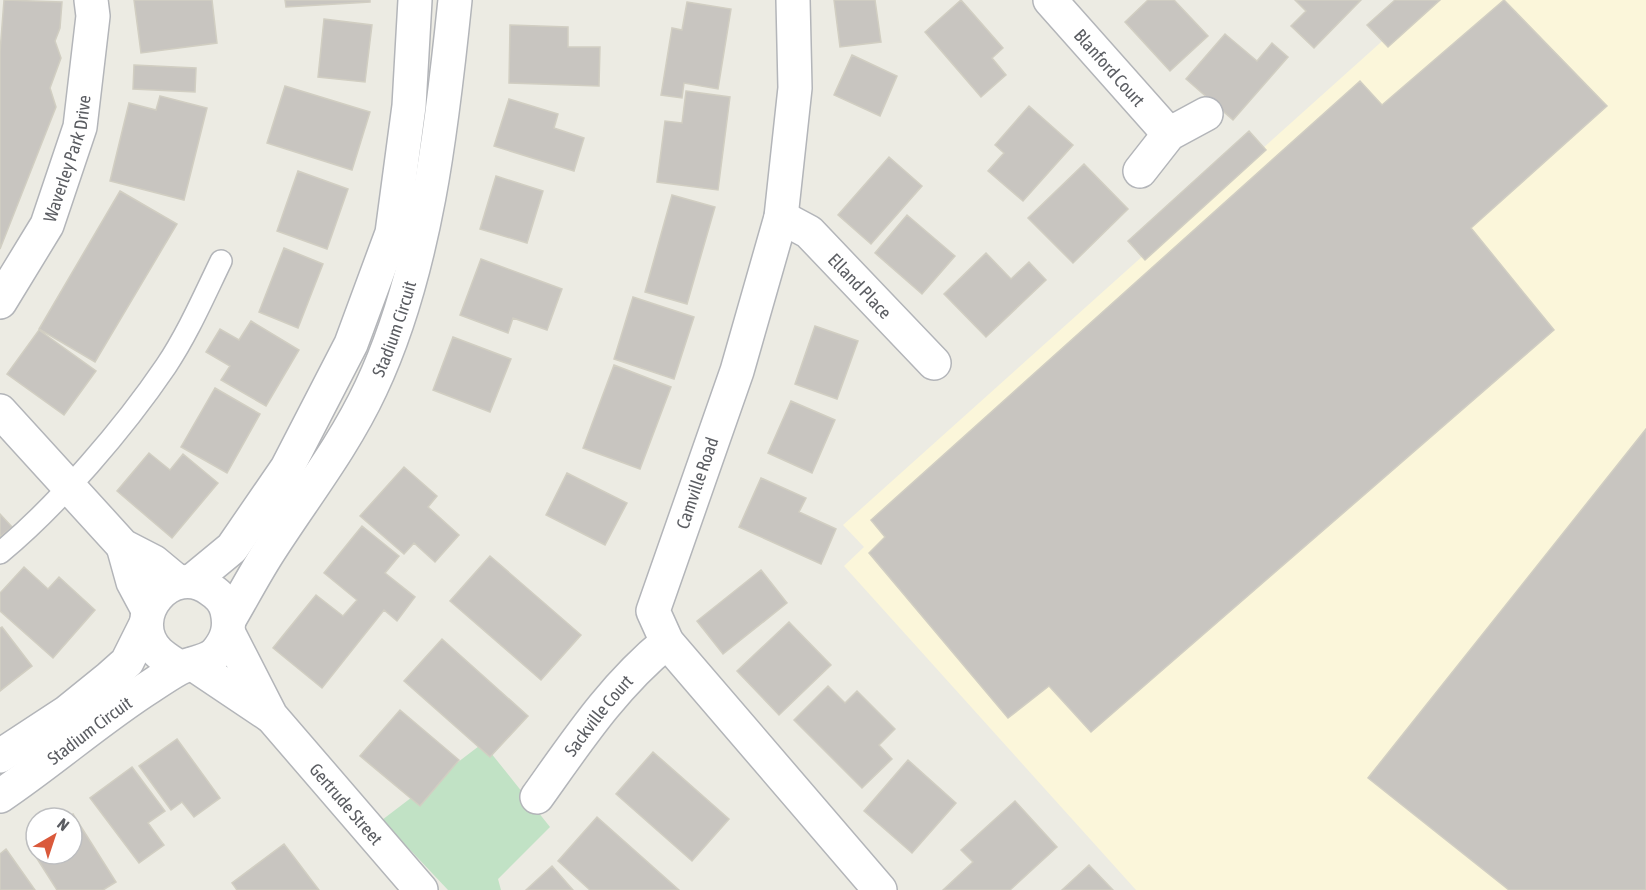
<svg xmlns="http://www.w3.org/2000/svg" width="1646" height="890" font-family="'Asap Condensed',sans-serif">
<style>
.commercial{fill:#fbf6da}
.green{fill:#c1e2c5}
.building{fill:#c8c5c0;stroke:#d1cec2;stroke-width:1.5}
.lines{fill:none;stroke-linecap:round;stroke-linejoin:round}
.service-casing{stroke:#b3b5b9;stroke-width:24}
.minor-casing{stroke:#b3b5b9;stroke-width:36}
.service{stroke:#fff;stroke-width:21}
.minor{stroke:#fff;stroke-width:33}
.labels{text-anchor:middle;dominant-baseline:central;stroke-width:4.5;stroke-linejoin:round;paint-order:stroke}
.street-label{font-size:18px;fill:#5b5d62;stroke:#fff}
</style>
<rect width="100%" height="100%" fill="#ecebe3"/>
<path class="commercial" d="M 1428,0 L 1646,0 L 1646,890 L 1136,890 L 844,566 L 864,547 L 843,525 Z"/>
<path class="green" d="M 483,743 L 550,827 L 498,879 L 501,890 L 448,890 L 382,820 Z"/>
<path class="building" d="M 4,0 L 62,2 L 60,28 L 55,41 L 61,58 L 50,88 L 56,107 L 0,249 L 0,52 Z
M 134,0 L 212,0 L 217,43 L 141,53 Z
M 285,0 L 370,0 L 370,2 L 286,7 Z
M 834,0 L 875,0 L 881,42 L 840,47 Z
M 961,0 L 1003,48 L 992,58 L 1006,75 L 981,97 L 925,32 Z
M 1148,0 L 1174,0 L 1208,36 L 1170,71 L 1125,22 Z
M 1295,0 L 1361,0 L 1314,48 L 1291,26 L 1306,11 Z
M 1395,0 L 1440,0 L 1388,47 L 1367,25 Z
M 1504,0 L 1607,106 L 1471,228 L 1554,330 L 1091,732 L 1049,686 L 1008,718 L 869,553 L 885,537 L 871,520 L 1360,81 L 1382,105 Z
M 687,2 L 731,9 L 718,89 L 684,83 L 682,98 L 661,95 L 672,28 L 682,30 Z
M 324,19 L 372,25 L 365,82 L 318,77 Z
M 510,25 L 568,27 L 568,47 L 600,47 L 599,86 L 509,83 Z
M 1225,34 L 1257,61 L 1272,43 L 1288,57 L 1233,120 L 1186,79 Z
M 852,55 L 897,76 L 880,116 L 834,95 Z
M 134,65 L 196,68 L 195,92 L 133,89 Z
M 285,86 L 370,112 L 352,170 L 267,143 Z
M 686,91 L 730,97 L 718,190 L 657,182 L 665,121 L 682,123 Z
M 160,96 L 207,108 L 184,200 L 110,181 L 129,103 L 156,110 Z
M 509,99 L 558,114 L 554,128 L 584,138 L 574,171 L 494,146 Z
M 1029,106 L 1073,145 L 1023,201 L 988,171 L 1004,153 L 995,145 Z
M 1249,131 L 1266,150 L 1145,260 L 1128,241 Z
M 889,157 L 922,186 L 871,244 L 838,215 Z
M 1084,164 L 1128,209 L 1073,263 L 1028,218 Z
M 298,171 L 348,189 L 327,249 L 277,231 Z
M 496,176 L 543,191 L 527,243 L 480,229 Z
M 120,191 L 177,224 L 95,362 L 39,329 Z
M 672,195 L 715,207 L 687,304 L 645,292 Z
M 907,215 L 955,256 L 922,294 L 875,253 Z
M 284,248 L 323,264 L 298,328 L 259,312 Z
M 986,253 L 1011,279 L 1029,262 L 1046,280 L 986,337 L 944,294 Z
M 481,259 L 562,289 L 547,330 L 513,318 L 508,333 L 460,315 Z
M 633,297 L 694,317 L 674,379 L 614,359 Z
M 251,321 L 299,350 L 266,406 L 221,380 L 230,366 L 206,352 L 220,329 L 239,340 Z
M 815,326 L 858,341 L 837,399 L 795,384 Z
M 39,330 L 96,371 L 64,415 L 7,374 Z
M 453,337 L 511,359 L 490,412 L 433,390 Z
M 614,365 L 671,387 L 640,469 L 583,448 Z
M 215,388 L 260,414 L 227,473 L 181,447 Z
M 791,401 L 835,420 L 812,473 L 768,453 Z
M 1646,429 L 1646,890 L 1509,890 L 1368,778 Z
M 149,453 L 170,470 L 183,454 L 218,483 L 172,538 L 117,491 Z
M 404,467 L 437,496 L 428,507 L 459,535 L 435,562 L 414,543 L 404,554 L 360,516 Z
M 567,473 L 627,503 L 605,545 L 546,515 Z
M 761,478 L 806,498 L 799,512 L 836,529 L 821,564 L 739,527 Z
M 0,514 L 12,527 L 0,537 Z
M 362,526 L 399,556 L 385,573 L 415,597 L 397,621 L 384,610 L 322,688 L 273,648 L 316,595 L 343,616 L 357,600 L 324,573 Z
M 490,556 L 581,635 L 541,680 L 450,601 Z
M 24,567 L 48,589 L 59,577 L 95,610 L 53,658 L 0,611 L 0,593 Z
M 761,570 L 787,603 L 723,654 L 697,621 Z
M 789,622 L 831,665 L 779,715 L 737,671 Z
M 2,627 L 32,666 L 0,691 L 0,628 Z
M 442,639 L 528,716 L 490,757 L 404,681 Z
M 828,686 L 845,703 L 857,691 L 895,729 L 879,745 L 892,759 L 862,788 L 794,720 Z
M 400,710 L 459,760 L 420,806 L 360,756 Z
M 177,739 L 220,798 L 194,817 L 182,802 L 171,810 L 139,766 Z
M 653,752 L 729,819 L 692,861 L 616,794 Z
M 908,760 L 956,803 L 912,853 L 864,811 Z
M 132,767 L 165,811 L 148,823 L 164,845 L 139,863 L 90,798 Z
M 1015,801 L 1057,847 L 1010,890 L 943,890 L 973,862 L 961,850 Z
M 73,814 L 116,882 L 103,890 L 57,890 L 27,843 L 36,837 L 36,854 L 72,854 L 72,818 L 66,818 Z
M 597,817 L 679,890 L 590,890 L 558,861 Z
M 284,844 L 319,890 L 237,890 L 232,883 Z
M 6,849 L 35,890 L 0,890 L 0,854 Z
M 1089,865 L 1113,890 L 1062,890 Z
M 552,866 L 573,890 L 526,890 Z"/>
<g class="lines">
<g class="service-casing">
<path id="service" d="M 0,553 C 58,505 124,428 166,366 C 188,333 204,296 221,261"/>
</g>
<g class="minor-casing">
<g id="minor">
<path d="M 793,0 L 795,88 L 781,217 L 737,371 L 653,611 L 667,642 L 880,890"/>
<path id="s1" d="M 1050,0 L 1169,134"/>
<path d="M 1140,171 L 1169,134 L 1206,114"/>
<path id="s2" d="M 781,217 L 809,232 L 934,363"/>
<path id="s3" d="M 0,302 L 47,225 L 80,127 L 93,16 L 91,0"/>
<path d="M 0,411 L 123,546 L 154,562 L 178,582"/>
<path d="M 123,546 L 133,582 L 148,610"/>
<path d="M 192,581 L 232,548 L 287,468 L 351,344 L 392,233 L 409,106 L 415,0"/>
<path id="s4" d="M 229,620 C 242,598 254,575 268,553 C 303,498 343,448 371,388 C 426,271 442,127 455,0"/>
<path id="s5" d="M 228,632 L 271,716 L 421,890"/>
<path d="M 193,664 L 269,715"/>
<path d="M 0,756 L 67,712 L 109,678 L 127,662 L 146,624"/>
<path id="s6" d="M 0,796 C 52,761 99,719 151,686 C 160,680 169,674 178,669 C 191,662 206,663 216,653 C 227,640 231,628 227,611 C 225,602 219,595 211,590 C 172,560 124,617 158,652 C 164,658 173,663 180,668"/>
<path id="s7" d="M 537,797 C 577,741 613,686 667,642"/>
</g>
</g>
<use href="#service" class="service"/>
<use href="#minor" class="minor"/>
</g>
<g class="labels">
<g class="street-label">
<text stroke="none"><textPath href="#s1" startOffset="90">Blanford Court</textPath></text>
<text stroke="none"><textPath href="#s3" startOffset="160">Waverley Park Drive</textPath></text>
<text stroke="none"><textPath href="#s2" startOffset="106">Elland Place</textPath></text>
<text stroke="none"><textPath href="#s4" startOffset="336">Stadium Circuit</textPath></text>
<text transform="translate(697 483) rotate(-71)">Camville Road</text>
<text stroke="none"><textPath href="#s7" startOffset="102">Sackville Court</textPath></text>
<text stroke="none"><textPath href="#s6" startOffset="111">Stadium Circuit</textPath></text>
<text stroke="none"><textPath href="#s5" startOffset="210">Gertrude Street</textPath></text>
</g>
</g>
<g transform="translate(54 836) rotate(39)"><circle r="28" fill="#ffffff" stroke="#bdbec0" stroke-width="1.5"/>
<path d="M0-4.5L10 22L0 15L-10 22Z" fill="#da593b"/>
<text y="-9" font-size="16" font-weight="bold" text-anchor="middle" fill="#5b5d62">N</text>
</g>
</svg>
